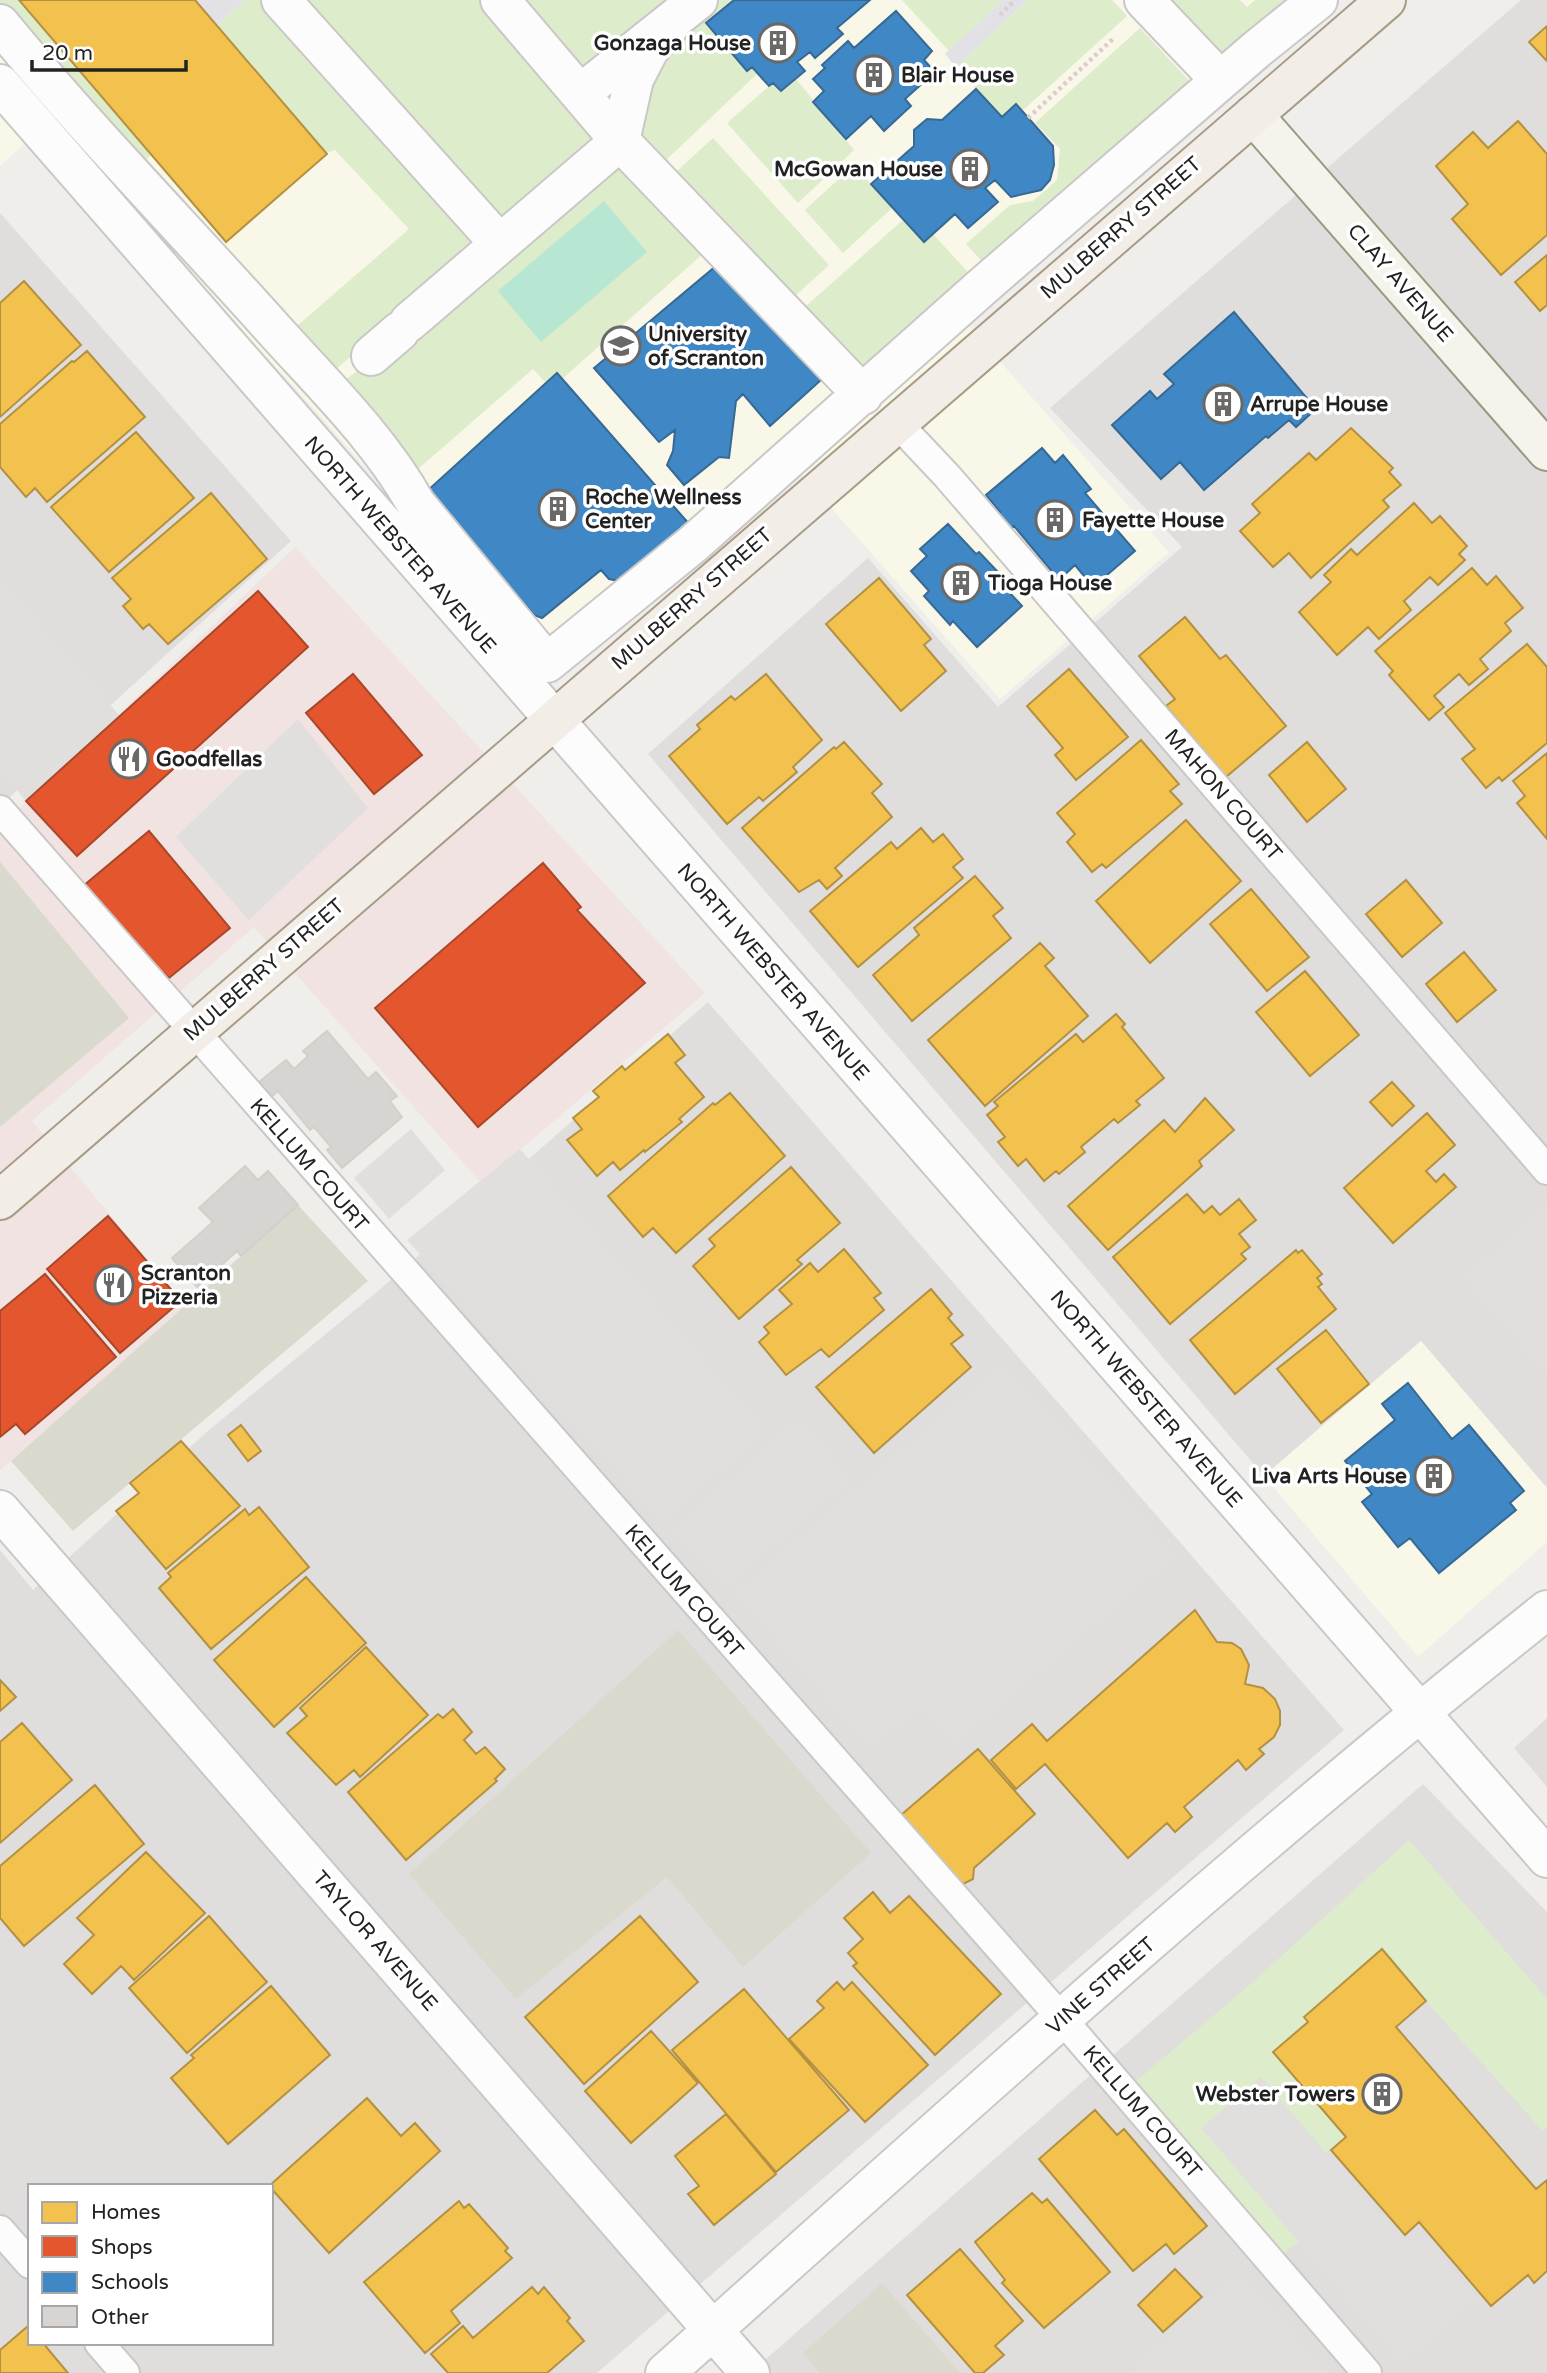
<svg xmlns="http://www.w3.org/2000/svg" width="1547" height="2373" font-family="'Varela Round',sans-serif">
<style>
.residential{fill:#dfdedc;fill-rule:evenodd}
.commercial{fill:#f1e3e1}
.education{fill:#f8f7e8}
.construction{fill:#d9d9cd}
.grass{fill:#ddeccb}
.pitch{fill:#b7e6d2}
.parking{fill:#e0dfde}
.plaza{fill:#e2e1e5}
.homes{fill:#f2c14e;stroke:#b49141;stroke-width:2}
.shops{fill:#e4572e;stroke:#aa472a;stroke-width:2}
.schools{fill:#3f88c5;stroke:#366994;stroke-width:2}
.building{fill:#d7d4d2;stroke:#d3d0cc;stroke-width:2}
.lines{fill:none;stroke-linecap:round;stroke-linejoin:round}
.lane-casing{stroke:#c9c8c7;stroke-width:32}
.street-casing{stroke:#c9c8c7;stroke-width:42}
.secondary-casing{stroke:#999a82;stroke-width:42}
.primary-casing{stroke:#a79c86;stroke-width:42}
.path{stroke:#dccecd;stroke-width:4.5;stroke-dasharray:3.5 3.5;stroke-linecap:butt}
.lane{stroke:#fdfcfc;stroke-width:28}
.street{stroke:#fdfcfc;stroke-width:38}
.secondary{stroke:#f4f4ed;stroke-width:38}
.primary{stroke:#f3ede7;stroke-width:38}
.labels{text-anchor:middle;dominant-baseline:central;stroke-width:7;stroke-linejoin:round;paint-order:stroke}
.poi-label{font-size:21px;font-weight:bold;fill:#222;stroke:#fff;text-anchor:start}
.street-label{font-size:21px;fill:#222;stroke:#fff}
</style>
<rect width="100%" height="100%" fill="#f0eeeb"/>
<path class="residential" d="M 1521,0 L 1547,0 L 1547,1488 L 1421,1341 L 1264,1476 L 648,754 L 868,558 L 998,707 L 1182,547 L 1050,408 Z
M 0,213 L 291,541 L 0,806 Z
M 708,1002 L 1344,1730 L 597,2373 L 0,2373 L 0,1550 L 33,1590 L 209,1430 L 378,1291 ZM 30,2186 L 271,2186 L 271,2343 L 30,2343 Z
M 1547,1718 L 1547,1787 L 1514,1748 Z
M 1423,1784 L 1547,1912 L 1547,2373 L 750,2373 Z"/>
<path class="commercial" d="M 295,547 L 705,993 L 481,1183 L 254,927 L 32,1121 L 187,1307 L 0,1470 L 0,827 Z"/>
<path class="education" d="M 0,0 L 1331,0 L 964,321 L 1169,552 L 1000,699 L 796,468 L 559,669 L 424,533 L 280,371 L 172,258 L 48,122 L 0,166 Z
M 1421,1341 L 1547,1488 L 1547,1542 L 1418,1657 L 1264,1476 Z"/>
<path class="construction" d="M 0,862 L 129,1018 L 0,1127 Z
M 298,1205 L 368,1281 L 73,1531 L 11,1461 Z
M 678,1630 L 871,1853 L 743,1967 L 667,1877 L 516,1999 L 409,1874 Z
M 882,2283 L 960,2373 L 820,2373 L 803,2353 Z"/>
<path class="grass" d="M 0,0 L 19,0 L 151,155 L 138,168 L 0,7 Z
M 245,0 L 264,0 L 483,246 L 330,374 L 289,333 L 409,229 L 335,150 L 326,153 L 217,26 Z
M 293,0 L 479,0 L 567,103 L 706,251 L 562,379 L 557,373 L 546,383 L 533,369 L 411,475 L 335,387 L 404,337 L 514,242 Z
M 520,0 L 677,0 L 585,73 Z
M 713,0 L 734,0 L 706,23 L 747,71 L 752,67 L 758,73 L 665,161 L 632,127 L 643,89 Z
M 902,0 L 1003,0 L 949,51 Z
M 1028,0 L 1112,0 L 1127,16 L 1022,111 L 1016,105 L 1002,117 L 956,67 Z
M 1162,0 L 1240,0 L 1247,7 L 1255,0 L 1302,0 L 1223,64 Z
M 1140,28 L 1196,88 L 989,269 L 966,244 L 1010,205 L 1033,201 L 1057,180 L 1060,149 L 1035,123 Z
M 796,79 L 854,150 L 798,203 L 727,123 L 773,83 L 781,91 Z
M 713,138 L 829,265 L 795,296 L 676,172 Z
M 854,165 L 892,208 L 843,253 L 805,210 Z
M 904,219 L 923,241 L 933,234 L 975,280 L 870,376 L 805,307 Z
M 1409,1840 L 1547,1999 L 1547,2127 L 1543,2131 L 1426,2001 L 1308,2022 L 1346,2137 L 1325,2153 L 1261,2077 L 1202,2128 L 1299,2242 L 1284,2253 L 1134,2083 L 1253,1982 Z"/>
<path class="pitch" d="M 604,201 L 647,252 L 541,342 L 498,291 Z"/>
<path class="parking" d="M 0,581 L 121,717 L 26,801 L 0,770 Z
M 298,719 L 368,808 L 249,920 L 176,837 Z
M 411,1129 L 445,1170 L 389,1219 L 354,1178 Z
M 520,1149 L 764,1431 L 663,1521 L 407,1240 Z
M 1547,1205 L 1547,1373 L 1465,1278 Z
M 1003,1365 L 1175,1555 L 956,1742 L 923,1706 L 868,1746 L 736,1592 Z
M 799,1419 L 850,1479 L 725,1587 L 674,1528 Z
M 1261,2077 L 1408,2248 L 1423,2236 L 1477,2298 L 1402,2362 L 1201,2128 Z
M 1240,2275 L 1328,2373 L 1130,2373 Z"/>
<path class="plaza" d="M 195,0 L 245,0 L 217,26 Z
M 1003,0 L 1028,0 L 956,67 L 945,54 Z"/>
<path class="homes" d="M 19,0 L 195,0 L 327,154 L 226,242 Z
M 1547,26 L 1547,61 L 1529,42 Z
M 1518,121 L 1547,154 L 1547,235 L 1501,275 L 1452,219 L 1468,204 L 1436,166 L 1473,132 L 1488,148 Z
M 1547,255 L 1547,305 L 1540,311 L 1515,282 Z
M 24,281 L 81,345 L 0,417 L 0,303 Z
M 87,351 L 145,417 L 47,502 L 35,488 L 26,497 L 0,467 L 0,424 L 72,361 L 74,362 Z
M 1351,428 L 1393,468 L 1389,472 L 1401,485 L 1383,500 L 1389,507 L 1311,578 L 1289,553 L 1273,567 L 1240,531 L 1260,513 L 1252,504 L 1309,453 L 1316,460 Z
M 136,432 L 194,498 L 109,572 L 51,507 Z
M 211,493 L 267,559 L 168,644 L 149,624 L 143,629 L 123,606 L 131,599 L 112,578 Z
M 1414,503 L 1432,523 L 1440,516 L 1467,546 L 1459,554 L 1465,560 L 1438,585 L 1430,577 L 1404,601 L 1411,610 L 1379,639 L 1368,627 L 1337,655 L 1299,612 L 1331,582 L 1324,575 L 1351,549 L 1357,555 Z
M 1472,568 L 1487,585 L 1496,576 L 1523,608 L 1505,623 L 1511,631 L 1480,659 L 1488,669 L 1469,685 L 1459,674 L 1434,696 L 1444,707 L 1429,720 L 1389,675 L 1393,671 L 1375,651 Z
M 879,578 L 931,639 L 924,645 L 946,671 L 901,711 L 826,624 Z
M 1185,617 L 1220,659 L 1226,655 L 1286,726 L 1226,777 L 1166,706 L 1175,699 L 1139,656 Z
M 1527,644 L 1547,667 L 1547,743 L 1502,781 L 1499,777 L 1486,788 L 1462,759 L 1475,749 L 1445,713 Z
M 1069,669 L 1128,737 L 1076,780 L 1055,755 L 1063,748 L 1027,706 Z
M 766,674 L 822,740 L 793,767 L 797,772 L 763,801 L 759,797 L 727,824 L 669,756 L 700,729 L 697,725 L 731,696 L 735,700 Z
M 1141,740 L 1179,784 L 1170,791 L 1182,804 L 1106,868 L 1102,864 L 1092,872 L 1067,842 L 1075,834 L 1057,813 Z
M 844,742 L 882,784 L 872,793 L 892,817 L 835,868 L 842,876 L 827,889 L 819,880 L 799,892 L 742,828 L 834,747 L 836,749 Z
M 1307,742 L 1346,789 L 1307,822 L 1269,775 Z
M 1547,753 L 1547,839 L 1517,803 L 1525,796 L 1513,781 Z
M 1186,820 L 1241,881 L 1150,963 L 1096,901 Z
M 921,828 L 933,842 L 943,834 L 963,859 L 953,867 L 963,878 L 858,967 L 810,911 L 891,842 L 897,849 Z
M 975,876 L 1003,908 L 993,916 L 1011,938 L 912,1021 L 873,975 L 919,935 L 914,928 Z
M 1406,880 L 1442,923 L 1402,957 L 1366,914 Z
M 1251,889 L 1309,957 L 1267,991 L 1210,924 Z
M 1040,943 L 1054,958 L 1045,966 L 1088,1016 L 985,1106 L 928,1040 Z
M 1464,952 L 1496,990 L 1457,1022 L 1426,984 Z
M 1305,971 L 1359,1035 L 1310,1076 L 1256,1012 Z
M 1116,1014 L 1125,1024 L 1122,1027 L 1164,1078 L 1136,1101 L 1140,1105 L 1118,1123 L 1114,1119 L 1081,1147 L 1085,1152 L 1059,1174 L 1056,1171 L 1044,1181 L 1026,1159 L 1018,1166 L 998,1142 L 1005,1137 L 987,1115 L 998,1106 L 994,1102 L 1076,1034 L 1083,1042 Z
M 668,1034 L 685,1055 L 675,1063 L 704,1097 L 679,1119 L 682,1122 L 645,1152 L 644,1150 L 620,1170 L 613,1162 L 597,1176 L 567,1140 L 582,1129 L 573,1118 L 599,1097 L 593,1091 L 622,1066 L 625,1070 Z
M 1392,1082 L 1414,1106 L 1392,1126 L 1370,1102 Z
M 730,1093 L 785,1156 L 676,1253 L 653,1228 L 643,1237 L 608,1196 L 713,1103 L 715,1105 Z
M 1205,1098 L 1234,1130 L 1199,1161 L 1202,1166 L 1108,1250 L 1068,1206 L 1164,1120 L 1175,1132 Z
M 1427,1113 L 1455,1145 L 1426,1171 L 1436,1182 L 1444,1174 L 1456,1187 L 1393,1243 L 1344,1188 Z
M 791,1167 L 840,1223 L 797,1260 L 802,1264 L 739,1319 L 693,1266 L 715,1246 L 709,1239 Z
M 1187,1194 L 1204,1213 L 1212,1206 L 1220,1215 L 1239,1199 L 1256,1220 L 1239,1234 L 1250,1247 L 1241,1254 L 1246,1259 L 1170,1324 L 1113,1257 Z
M 844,1249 L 881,1293 L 874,1298 L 884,1310 L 829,1357 L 821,1349 L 786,1375 L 759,1342 L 769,1333 L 764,1327 L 792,1304 L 779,1290 L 810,1263 L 818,1272 Z
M 1296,1250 L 1298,1253 L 1302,1250 L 1322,1274 L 1317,1278 L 1322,1284 L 1318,1287 L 1336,1309 L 1235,1394 L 1190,1340 Z
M 931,1289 L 952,1314 L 948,1318 L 963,1335 L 951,1344 L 971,1367 L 874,1453 L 816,1387 Z
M 1326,1330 L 1369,1384 L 1321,1423 L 1277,1369 Z
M 241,1425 L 261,1451 L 248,1461 L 228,1435 Z
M 181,1441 L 240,1506 L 166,1569 L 116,1511 L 139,1493 L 130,1483 Z
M 259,1507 L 309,1567 L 211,1649 L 159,1588 L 171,1577 L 168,1573 L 245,1509 L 249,1515 Z
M 306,1577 L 366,1643 L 274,1727 L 214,1660 Z
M 1195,1610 L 1217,1642 L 1232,1643 L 1241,1649 L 1249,1665 L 1245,1684 L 1263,1688 L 1275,1699 L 1280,1711 L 1280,1725 L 1274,1737 L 1259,1749 L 1264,1754 L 1246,1770 L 1238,1760 L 1184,1807 L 1192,1817 L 1175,1832 L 1167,1823 L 1128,1858 L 1045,1764 L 1016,1789 L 991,1760 L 1032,1724 L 1047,1741 Z
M 366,1647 L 428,1715 L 360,1777 L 354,1770 L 336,1785 L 287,1733 L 307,1716 L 300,1708 Z
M 0,1680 L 16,1697 L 0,1711 Z
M 453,1709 L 472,1732 L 464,1740 L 476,1754 L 485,1747 L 505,1769 L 495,1779 L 497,1781 L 406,1860 L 348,1792 L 438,1714 L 443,1718 Z
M 22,1723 L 72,1780 L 0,1843 L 0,1742 Z
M 978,1749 L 1035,1814 L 974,1868 L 973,1879 L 963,1884 L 894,1821 Z
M 95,1785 L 144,1844 L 24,1946 L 0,1918 L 0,1866 Z
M 146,1852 L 205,1913 L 134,1980 L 121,1966 L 92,1994 L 64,1964 L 94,1935 L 77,1918 Z
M 873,1892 L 890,1913 L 909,1896 L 1001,1994 L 935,2055 L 853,1966 L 857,1963 L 848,1953 L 863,1939 L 844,1918 Z
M 209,1916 L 267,1982 L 187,2053 L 129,1988 Z
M 640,1916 L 698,1982 L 584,2084 L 525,2017 Z
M 1382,1949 L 1426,2001 L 1396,2027 L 1536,2189 L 1547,2180 L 1547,2271 L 1534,2283 L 1528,2275 L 1491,2306 L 1419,2222 L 1405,2235 L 1331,2150 L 1346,2137 L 1273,2052 L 1308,2022 L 1304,2017 Z
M 837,1982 L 844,1990 L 852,1982 L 928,2065 L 865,2122 L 789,2039 L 824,2008 L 817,2001 Z
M 271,1986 L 330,2055 L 228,2144 L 171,2078 L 194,2058 L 191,2055 Z
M 744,1989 L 849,2110 L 776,2172 L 672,2050 Z
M 651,2031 L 698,2083 L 631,2143 L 585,2091 Z
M 367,2098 L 401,2136 L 415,2123 L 440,2151 L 329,2253 L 269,2186 Z
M 1095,2110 L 1117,2135 L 1124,2129 L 1207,2226 L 1174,2254 L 1166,2244 L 1133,2271 L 1039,2159 Z
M 726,2114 L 776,2174 L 714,2225 L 688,2194 L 699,2186 L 675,2156 Z
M 1032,2193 L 1042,2203 L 1047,2199 L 1110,2272 L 1044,2328 L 1002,2283 L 1005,2280 L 975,2242 Z
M 459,2201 L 464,2208 L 469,2204 L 508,2248 L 505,2251 L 512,2258 L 451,2311 L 460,2323 L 425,2353 L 364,2282 Z
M 960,2249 L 1023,2321 L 995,2346 L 1004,2355 L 983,2373 L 975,2373 L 907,2295 Z
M 1175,2269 L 1202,2297 L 1163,2332 L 1138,2305 Z
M 532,2287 L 538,2294 L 544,2287 L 570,2318 L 567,2321 L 584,2341 L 547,2373 L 448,2373 L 431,2354 L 463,2326 L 473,2338 Z
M 28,2326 L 30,2343 L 43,2343 L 68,2373 L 0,2373 L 0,2350 Z"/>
<path class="shops" d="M 258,591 L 308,647 L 77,856 L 26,801 Z
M 353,674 L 422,755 L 374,794 L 306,713 Z
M 149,831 L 230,928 L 169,978 L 164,973 L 158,978 L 82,887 Z
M 543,863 L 581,907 L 577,910 L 645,983 L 478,1127 L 375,1008 Z
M 108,1216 L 181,1301 L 120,1353 L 47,1269 Z
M 45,1274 L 116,1357 L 25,1434 L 16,1424 L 0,1437 L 0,1311 Z"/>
<path class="schools" d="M 734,0 L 870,0 L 837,28 L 843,34 L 815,58 L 810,52 L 797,62 L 805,71 L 781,91 L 773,83 L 769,86 L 752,67 L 747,71 L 706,23 Z
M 896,11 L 932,51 L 924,60 L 935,72 L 905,99 L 911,106 L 884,131 L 871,116 L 846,139 L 813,102 L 824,91 L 813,79 L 825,68 L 822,65 L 848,41 L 854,48 Z
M 976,89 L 1002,117 L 1016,104 L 1053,146 L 1054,165 L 1050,180 L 1041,190 L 1011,197 L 995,180 L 985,188 L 998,202 L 968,228 L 955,214 L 924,242 L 871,184 L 914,146 L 914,130 L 927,119 L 942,120 Z
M 716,266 L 821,380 L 770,426 L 743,394 L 736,401 L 729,458 L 719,457 L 684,485 L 667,465 L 673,451 L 675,430 L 659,442 L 594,368 Z
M 1234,312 L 1316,409 L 1296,427 L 1289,420 L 1268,438 L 1266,436 L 1204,490 L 1180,462 L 1161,479 L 1112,425 L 1150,391 L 1157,399 L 1174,384 L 1164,374 Z
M 557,373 L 690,525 L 623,582 L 609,579 L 601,570 L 542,618 L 534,615 L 426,492 Z
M 1042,448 L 1055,463 L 1063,455 L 1091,489 L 1085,493 L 1135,551 L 1093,587 L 1075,565 L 1059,580 L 1014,526 L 1010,530 L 996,514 L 1000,512 L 986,495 Z
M 948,524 L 976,554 L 979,552 L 997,571 L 993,575 L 1022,606 L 977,647 L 953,621 L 950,625 L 924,596 L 929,591 L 911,571 L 927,556 L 920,549 Z
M 1408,1383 L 1452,1439 L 1469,1425 L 1524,1491 L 1510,1503 L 1516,1510 L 1439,1573 L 1410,1538 L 1398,1547 L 1362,1502 L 1372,1494 L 1345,1461 L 1395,1420 L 1382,1404 Z"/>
<path class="building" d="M 327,1031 L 368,1079 L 376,1072 L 397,1096 L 390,1101 L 402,1117 L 342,1168 L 327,1150 L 331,1147 L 314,1127 L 310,1130 L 278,1091 L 270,1098 L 258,1083 L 286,1060 L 294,1069 L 308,1056 L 303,1051 Z
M 245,1166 L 258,1180 L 268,1171 L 298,1205 L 241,1256 L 237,1251 L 197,1287 L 172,1258 L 213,1222 L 199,1208 Z"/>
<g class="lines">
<g class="lane-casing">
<path id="lane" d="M 897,423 L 947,476 L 1547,1170
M 0,810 L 1062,2019 L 1367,2373
M 0,2230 L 30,2264
M 99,2343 L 125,2373"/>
</g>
<g class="street-casing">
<path id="street" d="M 281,0 L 499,243
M 500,0 L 620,141 L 863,395
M 1144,0 L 1220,80
M 0,24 C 88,131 184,229 276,332 C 325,386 380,440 416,504 L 547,663 L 693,544 L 983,286 L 1257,49 L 1318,0
M 0,84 L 1547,1858
M 580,94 L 698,0
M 409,322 L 620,141 L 634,79 L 649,50 L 670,25
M 371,356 L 400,331
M 0,1510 L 750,2373
M 665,2373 C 954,2114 1242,1852 1547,1610"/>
</g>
<g class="secondary-casing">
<path id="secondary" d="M 1253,115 L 1547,451"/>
</g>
<g class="primary-casing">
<path id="primary" d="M 0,1200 L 1386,0"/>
</g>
<path class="path" d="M 1000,15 L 1015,0
M 1028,118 L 1115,37"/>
<use href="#lane" class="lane"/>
<use href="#street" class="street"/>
<use href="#secondary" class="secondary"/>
<use href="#primary" class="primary"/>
</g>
<defs>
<g id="building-ring" transform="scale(2.0125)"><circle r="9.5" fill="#fff" stroke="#6a6968" stroke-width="1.5"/><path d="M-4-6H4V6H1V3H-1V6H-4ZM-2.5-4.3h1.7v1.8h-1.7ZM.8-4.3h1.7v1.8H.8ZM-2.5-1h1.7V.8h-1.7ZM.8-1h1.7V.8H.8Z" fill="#6a6968"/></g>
<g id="university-ring" transform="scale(2.0125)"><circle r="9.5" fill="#fff" stroke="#6a6968" stroke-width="1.5"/><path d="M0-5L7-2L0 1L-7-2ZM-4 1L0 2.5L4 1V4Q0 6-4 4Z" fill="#6a6968"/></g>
<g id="restaurant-ring" transform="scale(2.0125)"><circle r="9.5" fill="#fff" stroke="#6a6968" stroke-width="1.5"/><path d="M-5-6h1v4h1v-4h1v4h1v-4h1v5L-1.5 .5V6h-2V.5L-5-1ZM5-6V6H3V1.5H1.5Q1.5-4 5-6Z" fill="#6a6968"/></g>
</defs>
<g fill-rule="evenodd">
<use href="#building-ring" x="778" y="43"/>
<use href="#building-ring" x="874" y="75"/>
<use href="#building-ring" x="970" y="169"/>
<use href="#university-ring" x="621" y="346"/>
<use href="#building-ring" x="1223" y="404"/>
<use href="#building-ring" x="558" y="509"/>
<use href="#building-ring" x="1055" y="520"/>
<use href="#building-ring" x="961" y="583"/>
<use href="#restaurant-ring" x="129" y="759"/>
<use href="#restaurant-ring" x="114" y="1285"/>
<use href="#building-ring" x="1434" y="1476"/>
<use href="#building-ring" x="1382" y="2094"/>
</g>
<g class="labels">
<g class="poi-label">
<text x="751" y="43" text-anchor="end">Gonzaga House</text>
<text x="901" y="75">Blair House</text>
<text x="943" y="169" text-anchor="end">McGowan House</text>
<text x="648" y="334">University<tspan x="648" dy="24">of Scranton</tspan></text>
<text x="1250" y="404">Arrupe House</text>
<text x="585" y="497">Roche Wellness<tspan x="585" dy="24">Center</tspan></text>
<text x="1082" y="520">Fayette House</text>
<text x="988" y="583">Tioga House</text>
<text x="156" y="759">Goodfellas</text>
<text x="141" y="1273">Scranton<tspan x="141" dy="24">Pizzeria</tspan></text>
<text x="1407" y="1476" text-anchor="end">Liva Arts House</text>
<text x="1355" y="2094" text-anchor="end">Webster Towers</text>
</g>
<g class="street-label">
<text transform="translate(1121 228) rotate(-41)">MULBERRY STREET</text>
<text transform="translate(1400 283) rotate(49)">CLAY AVENUE</text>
<text transform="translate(400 545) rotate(49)">NORTH WEBSTER AVENUE</text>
<text transform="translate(692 599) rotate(-41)">MULBERRY STREET</text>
<text transform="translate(1223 795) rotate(49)">MAHON COURT</text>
<text transform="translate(264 970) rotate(-41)">MULBERRY STREET</text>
<text transform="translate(773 972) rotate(49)">NORTH WEBSTER AVENUE</text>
<text transform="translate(309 1165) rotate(49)">KELLUM COURT</text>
<text transform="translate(1146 1399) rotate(49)">NORTH WEBSTER AVENUE</text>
<text transform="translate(684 1591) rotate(49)">KELLUM COURT</text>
<text transform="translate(375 1941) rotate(49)">TAYLOR AVENUE</text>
<text transform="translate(1101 1986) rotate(-41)">VINE STREET</text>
<text transform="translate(1142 2112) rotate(49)">KELLUM COURT</text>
</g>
</g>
<rect x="28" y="2184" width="245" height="161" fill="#ffffff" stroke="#a7a7a7" stroke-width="2"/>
<rect x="42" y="2202" width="35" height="21" fill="#f2c14e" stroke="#a7a7a7" stroke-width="2"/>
<text x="91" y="2219" font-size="21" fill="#222222">Homes</text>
<rect x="42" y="2236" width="35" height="21" fill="#e4572e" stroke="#a7a7a7" stroke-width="2"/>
<text x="91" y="2254" font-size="21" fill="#222222">Shops</text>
<rect x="42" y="2272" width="35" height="21" fill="#3f88c5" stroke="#a7a7a7" stroke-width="2"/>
<text x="91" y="2289" font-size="21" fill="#222222">Schools</text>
<rect x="42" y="2306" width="35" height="21" fill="#d7d4d2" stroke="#a7a7a7" stroke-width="2"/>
<text x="91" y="2324" font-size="21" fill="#222222">Other</text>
<path d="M32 60v10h154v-10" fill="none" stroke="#222222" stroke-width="3.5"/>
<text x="42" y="60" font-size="21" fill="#222222" stroke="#ffffff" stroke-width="5" paint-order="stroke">20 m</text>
</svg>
